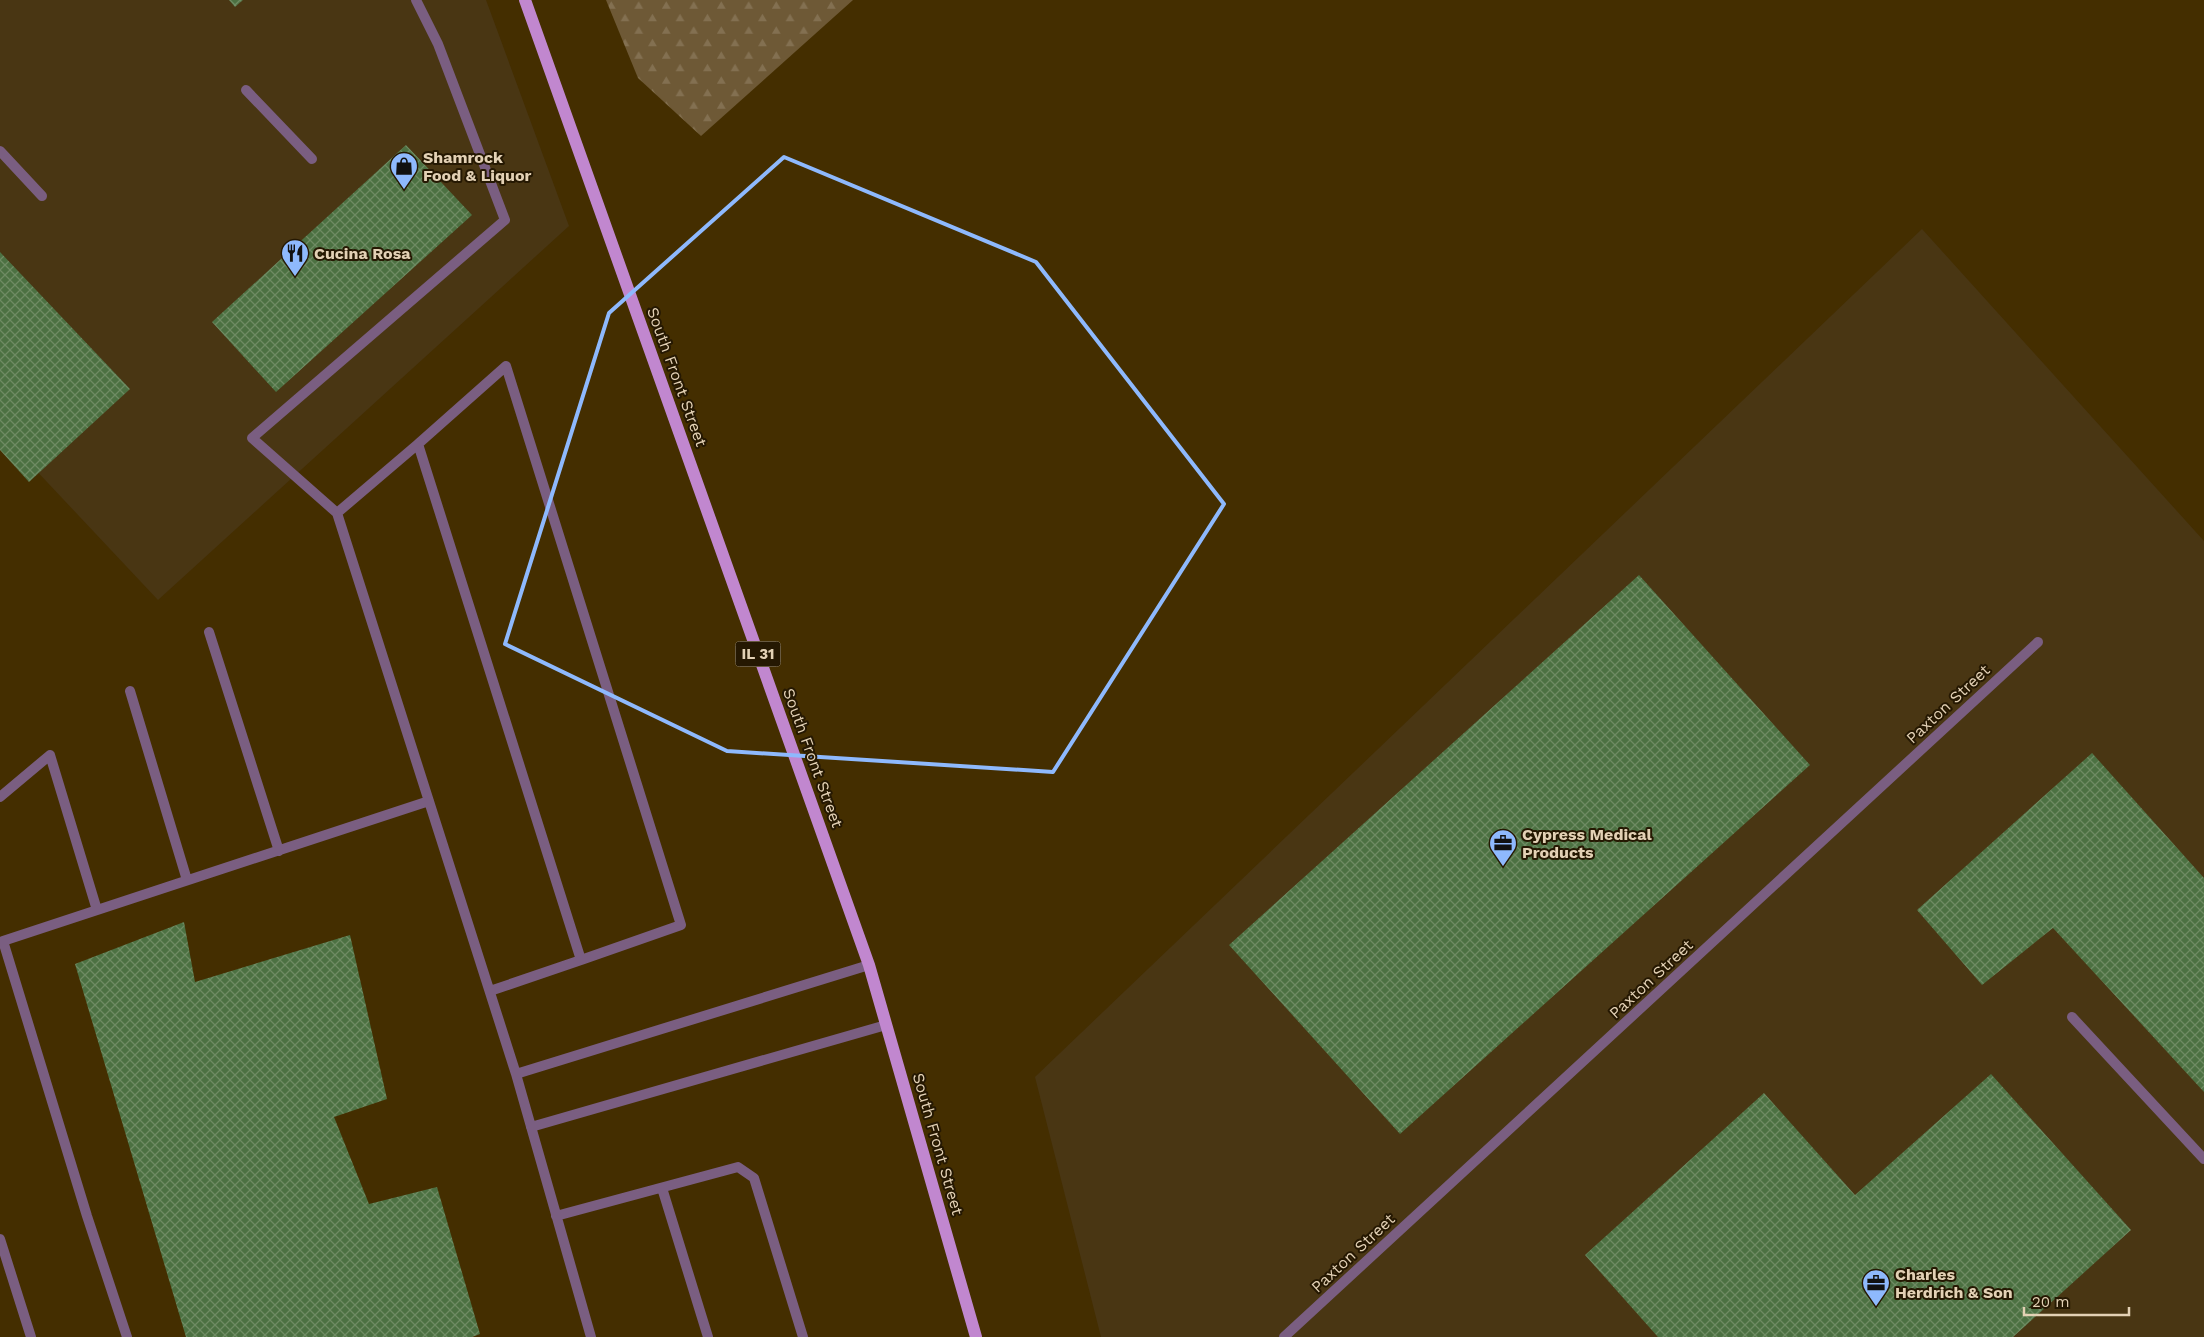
<svg xmlns="http://www.w3.org/2000/svg" width="2204" height="1337" font-family="'Work Sans',sans-serif">
<style>
.built{fill:#493613}
.forest{fill:url(#forest-firs)}
.building{fill:url(#building-cross-hatch)}
.lines{fill:none;stroke-linecap:round;stroke-linejoin:round}
.lane{stroke:#7a5e81;stroke-width:10}
.primary{stroke:#c187cf;stroke-width:12}
.marked{fill:none;stroke:#8eb9fd;stroke-width:4;stroke-linejoin:round}
.labels{text-anchor:middle;dominant-baseline:central;stroke-width:4;stroke-linejoin:round;paint-order:stroke}
.shield{fill:#251802;stroke:#aa9a7f;stroke-width:1}
.shield-label{font-size:15px;font-weight:bold;fill:#e3d1b5}
.poi-label{font-size:16px;font-weight:bold;fill:#e3d1b5;stroke:#251802;text-anchor:start}
.street-label{font-size:16px;fill:#e3d1b5;stroke:#251802}
</style>
<defs>
<pattern id="forest-firs" width="22" height="20" patternUnits="userSpaceOnUse" patternTransform="scale(1.25)"><rect width="22" height="20" fill="#6e5936"/><path d="M5 1l3.5 6h-7zM16 11l3.5 6h-7z" fill="#837051"/></pattern>
<pattern id="building-cross-hatch" width="8" height="8" patternUnits="userSpaceOnUse" patternTransform="scale(1.25)"><rect width="8" height="8" fill="#4c7142"/><path d="M0 0l8 8M0 8l8-8" fill="none" stroke="#6e8b63"/></pattern>
</defs>
<rect width="100%" height="100%" fill="#442e00"/>
<path class="built" d="M 0,0 L 486,0 L 569,226 L 158,600 L 0,432 Z
M 1922,229 L 2204,541 L 2204,1337 L 1101,1337 L 1035,1077 Z"/>
<path class="forest" d="M 606,0 L 853,0 L 701,136 L 638,78 Z"/>
<path class="building" d="M 229,0 L 243,0 L 235,7 Z
M 406,145 L 472,215 L 276,392 L 212,322 Z
M 0,252 L 130,389 L 29,482 L 0,450 Z
M 1639,575 L 1810,765 L 1400,1134 L 1229,945 Z
M 2092,753 L 2204,878 L 2204,1092 L 2053,928 L 1982,985 L 1917,910 Z
M 184,922 L 195,982 L 350,935 L 387,1099 L 334,1117 L 369,1204 L 437,1187 L 480,1334 L 472,1337 L 186,1337 L 75,964 Z
M 1991,1074 L 2131,1230 L 2013,1337 L 1658,1337 L 1585,1255 L 1764,1093 L 1855,1195 Z"/>
<g class="lines">
<path class="lane" d="M 416,0 L 438,44 L 505,220 L 252,438 L 337,513 L 516,1074 L 591,1337
M 246,90 L 312,159
M 0,151 L 42,196
M 418,444 L 506,366 L 681,925 L 581,960
M 337,513 L 418,444 L 581,960 L 490,991
M 209,632 L 279,851
M 130,691 L 187,880
M 0,797 L 50,755 L 97,910
M 2072,1017 L 2204,1159
M 516,1074 L 869,965
M 531,1127 L 886,1025
M 662,1188 L 708,1337
M 556,1216 L 738,1167 L 754,1178 L 803,1337
M 0,1239 L 31,1337
M 127,1337 L 87,1216 L 3,941 L 429,801
M 1284,1337 L 2038,642"/>
<path class="primary" d="M 525,0 L 869,965 L 976,1337"/>
</g>
<path class="marked" d="M 784,157 L 1036,262 L 1224,504 L 1053,772 L 727,751 L 505,644 L 609,313 Z"/>
<defs>
<g id="shop-pin" transform="scale(1.4375)"><path d="M0 17L-7.5 6A9.5 9.5 0 1 1 7.5 6Z" fill="#8eb9fd" stroke="#251802"/><path d="M-5-2.5h2.3a2.7 3.5 0 0 1 5.4 0H5L5.5 6h-11ZM-1.5-2.5h3a1.5 2.3 0 0 0-3 0Z" fill="#111"/></g>
<g id="restaurant-pin" transform="scale(1.4375)"><path d="M0 17L-7.5 6A9.5 9.5 0 1 1 7.5 6Z" fill="#8eb9fd" stroke="#251802"/><path d="M-5-6h1v4h1v-4h1v4h1v-4h1v5L-1.5 .5V6h-2V.5L-5-1ZM5-6V6H3V1.5H1.5Q1.5-4 5-6Z" fill="#111"/></g>
<g id="office-pin" transform="scale(1.4375)"><path d="M0 17L-7.5 6A9.5 9.5 0 1 1 7.5 6Z" fill="#8eb9fd" stroke="#251802"/><path d="M-6-3h4V-5.5h4V-3h4V5H-6ZM-1-4.5V-3h2v-1.5ZM-6 0V1H6V0Z" fill="#111"/></g>
</defs>
<g fill-rule="evenodd">
<use href="#shop-pin" x="404" y="166"/>
<use href="#restaurant-pin" x="295" y="253"/>
<use href="#office-pin" x="1503" y="843"/>
<use href="#office-pin" x="1876" y="1283"/>
</g>
<g class="labels">
<rect class="shield" x="735.5" y="641.5" width="45" height="25" rx="4"/>
<g class="shield-label">
<text x="758" y="654">IL 31</text>
</g>
<g class="poi-label">
<text x="423" y="157">Shamrock<tspan x="423" dy="18">Food &amp; Liquor</tspan></text>
<text x="314" y="253">Cucina Rosa</text>
<text x="1522" y="834">Cypress Medical<tspan x="1522" dy="18">Products</tspan></text>
<text x="1895" y="1274">Charles<tspan x="1895" dy="18">Herdrich &amp; Son</tspan></text>
</g>
<g class="street-label">
<text transform="translate(677 377) rotate(70)">South Front Street</text>
<text transform="translate(1948 704) rotate(-43)">Paxton Street</text>
<text transform="translate(813 758) rotate(70)">South Front Street</text>
<text transform="translate(1651 979) rotate(-43)">Paxton Street</text>
<text transform="translate(938 1144) rotate(74)">South Front Street</text>
<text transform="translate(1353 1253) rotate(-43)">Paxton Street</text>
</g>
</g>
<path d="M2024 1307v8h105v-8" fill="none" stroke="#e3d1b5" stroke-width="2.5"/>
<text x="2032" y="1307" font-size="15" fill="#e3d1b5" stroke="#251802" stroke-width="4" paint-order="stroke">20 m</text>
</svg>
